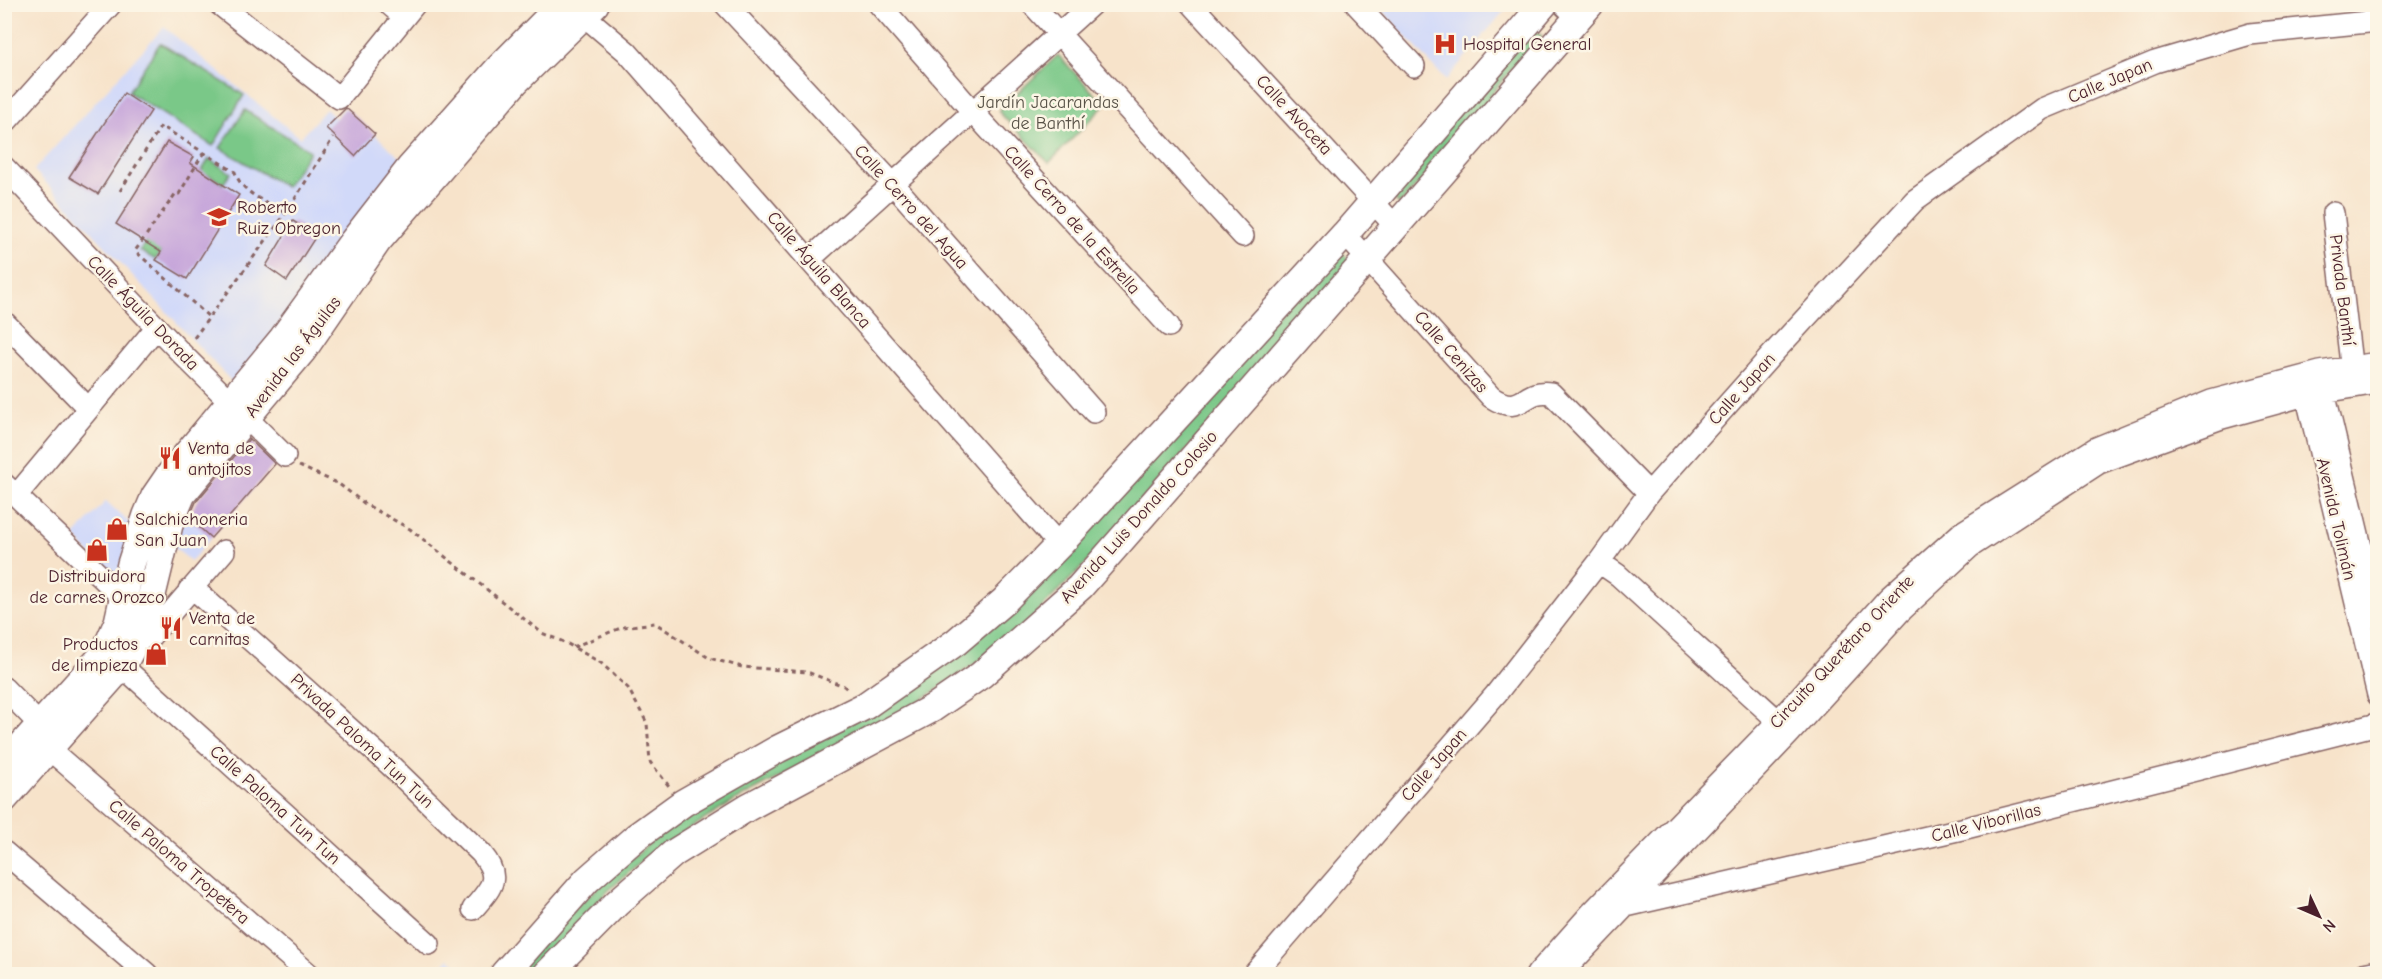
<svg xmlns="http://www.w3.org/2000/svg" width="2382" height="979" font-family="'Comic Neue',sans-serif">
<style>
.built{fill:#d1d9f9}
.green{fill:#7ac888;stroke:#62745a;stroke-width:1.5}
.building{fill:#c6a5da}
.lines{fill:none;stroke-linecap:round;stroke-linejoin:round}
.service-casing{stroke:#876463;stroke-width:14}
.minor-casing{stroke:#876463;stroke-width:24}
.tertiary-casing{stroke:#876463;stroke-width:30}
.path{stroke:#876463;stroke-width:3;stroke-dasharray:4.5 4.5;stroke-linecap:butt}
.service{stroke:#fff;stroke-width:10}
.minor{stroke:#fff;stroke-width:21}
.tertiary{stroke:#fff;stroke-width:27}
.labels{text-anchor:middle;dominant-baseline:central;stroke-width:5;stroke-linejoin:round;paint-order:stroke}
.poi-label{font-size:18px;fill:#4a1f2b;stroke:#fcf5e5;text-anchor:start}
.street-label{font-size:18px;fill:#4a1f2b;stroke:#fcf5e5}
.park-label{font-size:18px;fill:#585247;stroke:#fcf5e5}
</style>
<rect width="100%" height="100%" fill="#fcf5e5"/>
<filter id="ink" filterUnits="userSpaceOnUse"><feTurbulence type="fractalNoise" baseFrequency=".0167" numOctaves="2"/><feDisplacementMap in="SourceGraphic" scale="12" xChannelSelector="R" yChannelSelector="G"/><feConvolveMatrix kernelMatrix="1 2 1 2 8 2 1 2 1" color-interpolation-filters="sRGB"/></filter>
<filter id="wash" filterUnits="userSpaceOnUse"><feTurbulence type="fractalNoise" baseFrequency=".008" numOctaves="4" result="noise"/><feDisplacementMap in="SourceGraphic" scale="24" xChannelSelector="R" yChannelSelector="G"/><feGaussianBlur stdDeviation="1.35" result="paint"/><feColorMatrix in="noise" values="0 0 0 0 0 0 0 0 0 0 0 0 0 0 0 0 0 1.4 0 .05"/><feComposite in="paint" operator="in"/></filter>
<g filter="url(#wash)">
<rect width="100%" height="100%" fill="#f7e3ca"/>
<path class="built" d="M 1377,5 L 1509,5 L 1446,80 Z
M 164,27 L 300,138 L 326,109 L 335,118 L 345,107 L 405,162 L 233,383 L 34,170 Z
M 106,501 L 133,526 L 115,582 L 74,536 Z
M 182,511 L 211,538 L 191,561 L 172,546 Z
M 449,958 L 467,974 L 435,974 Z"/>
<path class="green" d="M 1533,30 L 1542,36 C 1517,63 1491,89 1475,122 L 1399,205 L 1389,191 Z
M 160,43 L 244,95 L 213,146 L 128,92 Z
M 1058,55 L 1105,105 L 1049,163 L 998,111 Z
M 245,110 L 310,151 L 286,187 L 220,148 Z
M 209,159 L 231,173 L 223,184 L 209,175 L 156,260 L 140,251 L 173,199 L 181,203 Z
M 1339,250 L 1353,263 L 1089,560 L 1030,620 L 982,659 L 930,694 L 888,719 L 733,802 L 655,850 L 608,891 L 530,974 L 514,974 L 570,912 L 677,819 L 936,670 Z"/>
<g id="blocks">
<path class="building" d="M 124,93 L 151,111 L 98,194 L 69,177 Z
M 346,108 L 375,134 L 355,156 L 326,128 Z
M 167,142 L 194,157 L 190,163 L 239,195 L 187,279 L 156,260 L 161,252 L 116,224 Z
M 293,221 L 316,236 L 287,281 L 266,266 Z
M 249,439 L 275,464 L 211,538 L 189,518 L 196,502 Z"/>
</g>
</g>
<g filter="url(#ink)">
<use href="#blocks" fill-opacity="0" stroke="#876463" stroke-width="1.5"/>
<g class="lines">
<g class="service-casing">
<path id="service" d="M 1556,4 L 1573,21"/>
</g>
<g class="minor-casing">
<path id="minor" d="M 219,4 L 339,98 L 415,4
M 389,4 L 404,17
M 725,4 L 893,184 L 1094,412
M 879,4 L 973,112 L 1169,326
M 1032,4 L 1243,236
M 1191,4 L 1397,228
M 1356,4 L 1414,66
M 574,7 L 627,52 L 1059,545
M 4,124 L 111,4
M 4,167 L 182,354 L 285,456
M 2333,213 L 2353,380
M 1345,234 L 1491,397 C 1523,418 1522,388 1551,393 L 1649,493
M 810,259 L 1092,4
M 4,322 L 88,408
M 2321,379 L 2378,618
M 2303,381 L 2378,695
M 4,484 L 123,598 L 134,604
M 16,496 L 156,328
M 1599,562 L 1618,575 L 1788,730
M 189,590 L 195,590 L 390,765 L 481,853 C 502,878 492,887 473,909
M 133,629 L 150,637 L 224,551
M 122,666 L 429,944
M 4,688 L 40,725
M 49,749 L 309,974
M 4,852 L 147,974
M 1626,906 L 1962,829 L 2378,724
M 1254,974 L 1496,694 L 1599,562 L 1649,493 L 1776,350 L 1915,200 L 2042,109 L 2155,62 L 2250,34 L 2378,21
M 1537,974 L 1592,912 L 1779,720 L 1889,597 L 1961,533 L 2096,448 L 2211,401 L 2320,372 L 2378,363
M 1561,974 L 1791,732 L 1900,612 L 1970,547 L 2099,463 L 2219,419 L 2306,395 L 2378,383
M 2363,974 L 2378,971"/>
</g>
<g class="tertiary-casing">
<path id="tertiary" d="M 4,765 L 104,654 L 118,622 L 131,564 L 147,515 L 155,496 L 168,477 L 283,338 L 351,244 L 410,168 L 499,68 L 562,4
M 4,799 L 122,666 L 140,633 L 148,611 L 169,525 L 182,494 L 303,350 L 377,242 L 516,81 L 595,4
M 504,974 L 587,880 L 636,837 L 683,803 L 778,749 L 865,706 L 956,642 L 1004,601 L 1059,545 L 1345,234 L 1544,4
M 547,974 L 617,903 L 674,853 L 748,807 L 933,708 L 981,675 L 1080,587 L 1590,4"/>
</g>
<path class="path" d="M 204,152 L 179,194 L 176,193 L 135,251 L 209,317
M 120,191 L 161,126 L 235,172 C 242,194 267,202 286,213
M 194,338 L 286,213 L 333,138
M 299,466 L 339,484 L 365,504 L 410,529 L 542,633 L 566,643 L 601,663 L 628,688 L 647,723 L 650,762 L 669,786
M 573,647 L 623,627 L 655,623 L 709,658 L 742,667 L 807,672 L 844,686 L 848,690"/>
<use href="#service" class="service"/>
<use href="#minor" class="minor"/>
<use href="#tertiary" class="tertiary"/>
</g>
</g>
<defs>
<g id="hospital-bare" transform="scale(1.8)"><path d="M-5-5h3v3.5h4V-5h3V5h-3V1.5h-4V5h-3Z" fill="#c8321e" stroke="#fcf5e5" stroke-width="2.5" paint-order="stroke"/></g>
<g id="school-bare" transform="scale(1.8)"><path d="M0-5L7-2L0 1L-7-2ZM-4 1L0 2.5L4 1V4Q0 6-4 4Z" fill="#c8321e" stroke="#fcf5e5" stroke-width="2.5" paint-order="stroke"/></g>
<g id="restaurant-bare" transform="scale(1.8)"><path d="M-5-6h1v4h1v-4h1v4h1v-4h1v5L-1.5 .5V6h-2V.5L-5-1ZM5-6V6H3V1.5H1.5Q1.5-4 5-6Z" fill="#c8321e" stroke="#fcf5e5" stroke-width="2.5" paint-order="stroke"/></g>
<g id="shop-bare" transform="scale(1.8)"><path d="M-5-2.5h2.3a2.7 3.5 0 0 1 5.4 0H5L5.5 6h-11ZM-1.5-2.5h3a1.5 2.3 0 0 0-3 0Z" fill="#c8321e" stroke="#fcf5e5" stroke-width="2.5" paint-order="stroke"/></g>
</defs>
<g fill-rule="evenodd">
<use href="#hospital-bare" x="1445" y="44"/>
<use href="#school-bare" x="219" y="217"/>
<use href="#restaurant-bare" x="170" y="458"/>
<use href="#shop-bare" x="117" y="529"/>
<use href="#shop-bare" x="97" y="550"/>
<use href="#restaurant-bare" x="171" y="628"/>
<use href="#shop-bare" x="156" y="654"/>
</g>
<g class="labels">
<g class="poi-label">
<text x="1463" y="44">Hospital General</text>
<text x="237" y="207">Roberto<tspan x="237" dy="21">Ruiz Obregon</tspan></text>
<text x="188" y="448">Venta de<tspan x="188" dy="21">antojitos</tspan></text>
<text x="135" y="519">Salchichoneria<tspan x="135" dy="21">San Juan</tspan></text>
<text x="97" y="576" text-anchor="middle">Distribuidora<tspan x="97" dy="21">de carnes Orozco</tspan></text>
<text x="189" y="618">Venta de<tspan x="189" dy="21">carnitas</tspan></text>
<text x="138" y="644" text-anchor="end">Productos<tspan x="138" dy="21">de limpieza</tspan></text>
</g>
<g class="street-label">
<text transform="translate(2110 81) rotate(-23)">Calle Japan</text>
<text transform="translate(1294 115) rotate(47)">Calle Avoceta</text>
<text transform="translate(911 207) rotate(48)">Calle Cerro del Agua</text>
<text transform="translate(1072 220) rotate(48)">Calle Cerro de la Estrella</text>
<text transform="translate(819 270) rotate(49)">Calle Águila Blanca</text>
<text transform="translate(2342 290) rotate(83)">Privada Banthí</text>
<text transform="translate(143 313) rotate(46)">Calle Águila Dorada</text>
<text transform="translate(1451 352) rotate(49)">Calle Cenizas</text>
<text transform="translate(293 357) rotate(-53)">Avenida las Águilas</text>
<text transform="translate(1742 389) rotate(-48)">Calle Japan</text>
<text transform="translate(1139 517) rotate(-48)">Avenida Luis Donaldo Colosio</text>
<text transform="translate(2336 519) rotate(77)">Avenida Tolimán</text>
<text transform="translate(1842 652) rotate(-47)">Circuito Querétaro Oriente</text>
<text transform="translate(362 741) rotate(43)">Privada Paloma Tun Tun</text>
<text transform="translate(1434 765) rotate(-49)">Calle Japan</text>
<text transform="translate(275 805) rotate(42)">Calle Paloma Tun Tun</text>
<text transform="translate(1986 823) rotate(-14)">Calle Viborillas</text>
<text transform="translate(179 862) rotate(41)">Calle Paloma Tropetera</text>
</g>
<g class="park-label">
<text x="1048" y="102">Jardín Jacarandas<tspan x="1048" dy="21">de Banthí</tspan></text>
</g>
</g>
<rect width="2382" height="979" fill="none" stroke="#fcf5e5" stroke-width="24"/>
<g transform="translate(2319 916) rotate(134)" stroke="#fcf5e5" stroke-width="4.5" paint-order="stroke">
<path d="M0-4.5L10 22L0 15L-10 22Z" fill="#4a1f2b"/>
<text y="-9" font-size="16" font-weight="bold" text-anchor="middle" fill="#4a1f2b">N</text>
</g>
</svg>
